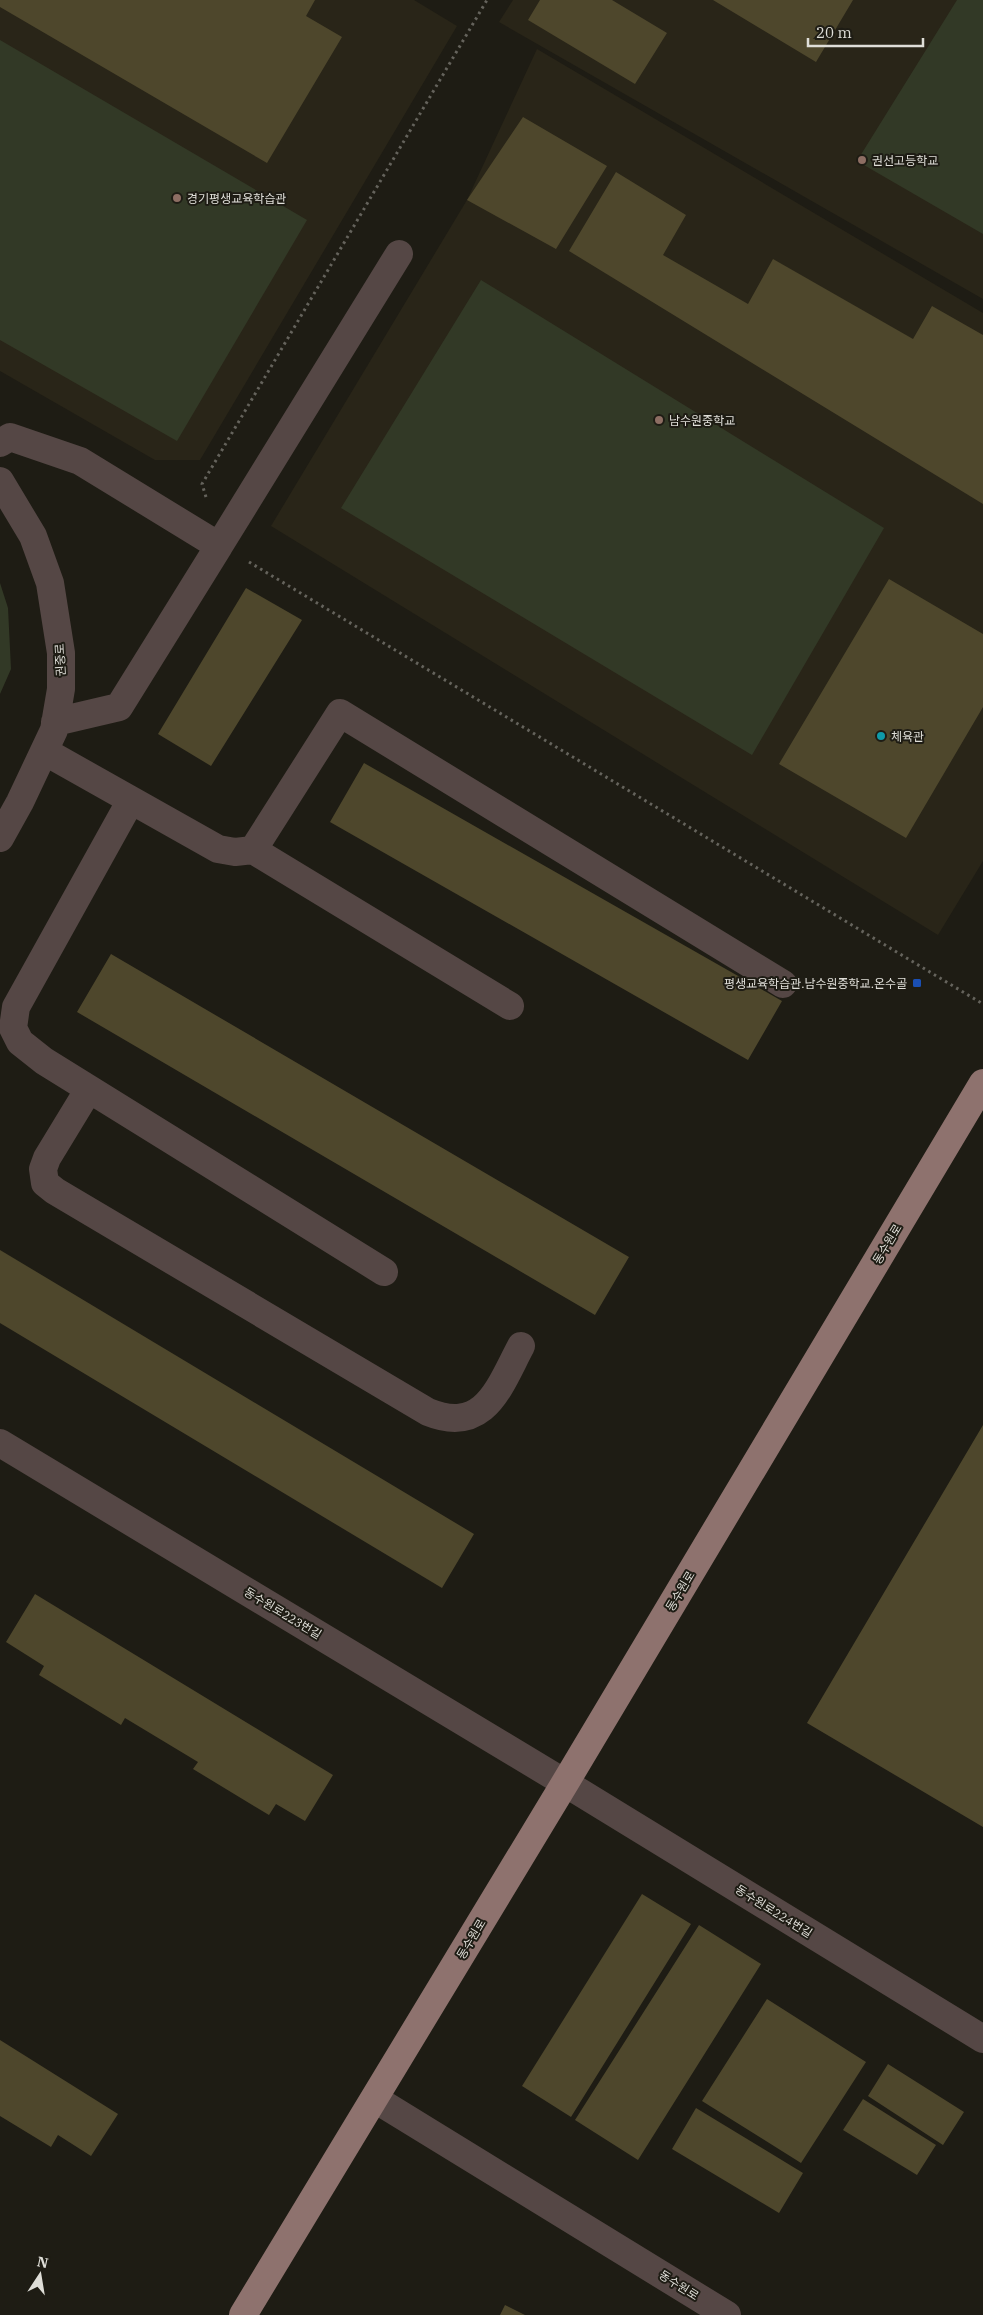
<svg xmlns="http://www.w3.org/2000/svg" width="983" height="2315" font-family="'IBM Plex Serif','Noto Sans KR',serif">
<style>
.built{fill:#292518}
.green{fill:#323926}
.building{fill:#4e472c}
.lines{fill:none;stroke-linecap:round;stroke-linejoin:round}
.path{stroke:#65635c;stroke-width:3;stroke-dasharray:2.5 4;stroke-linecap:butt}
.minor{stroke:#554745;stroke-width:28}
.major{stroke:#8e726e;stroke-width:28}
.education-dot{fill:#8d6e63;stroke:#1e1c14;stroke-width:2}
.culture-dot{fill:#0f9aa8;stroke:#1e1c14;stroke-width:2}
.transit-dot{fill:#1a4fb4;stroke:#1e1c14;stroke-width:2}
.labels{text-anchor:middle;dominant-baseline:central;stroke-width:4;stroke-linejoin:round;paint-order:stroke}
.poi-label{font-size:12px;fill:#dfded8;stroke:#1e1c14;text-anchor:start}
.street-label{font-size:12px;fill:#dfded8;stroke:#1e1c14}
</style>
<rect width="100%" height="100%" fill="#1e1c14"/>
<path class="built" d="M 0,0 L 414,0 L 457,26 L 200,460 L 155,460 L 0,371 Z
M 513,0 L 983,0 L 983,299 L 499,22 Z
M 537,49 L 983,313 L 983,861 L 938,935 L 271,526 L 467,200 Z"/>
<path class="green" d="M 957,0 L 983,0 L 983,234 L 857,161 Z
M 0,40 L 307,220 L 177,441 L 0,340 Z
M 481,280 L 884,528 L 752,755 L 341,508 Z
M 0,583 L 8,608 L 11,669 L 0,694 Z"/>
<path class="building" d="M 0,0 L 315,0 L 306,16 L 342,37 L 267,163 L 0,7 Z
M 540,0 L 612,0 L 667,33 L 635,84 L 528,20 Z
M 713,0 L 853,0 L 816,62 Z
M 523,117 L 607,166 L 556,249 L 467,200 Z
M 616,172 L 686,215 L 663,255 L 748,304 L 773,259 L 913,339 L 932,306 L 983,335 L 983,504 L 569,251 Z
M 889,579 L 983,634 L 983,707 L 906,838 L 779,764 Z
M 246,588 L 302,620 L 211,766 L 158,734 Z
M 364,763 L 782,1001 L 748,1060 L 330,822 Z
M 111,954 L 629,1257 L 595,1315 L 77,1012 Z
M 0,1250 L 474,1534 L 442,1588 L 0,1323 Z
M 983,1425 L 983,1827 L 807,1723 Z
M 35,1594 L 333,1775 L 305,1821 L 276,1804 L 269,1815 L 193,1769 L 198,1762 L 125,1718 L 121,1725 L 39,1675 L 44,1666 L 6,1642 Z
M 642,1894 L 691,1924 L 571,2117 L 522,2086 Z
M 699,1925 L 761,1964 L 638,2160 L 575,2120 Z
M 767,1999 L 866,2062 L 801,2163 L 702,2101 Z
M 0,2040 L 118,2114 L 91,2156 L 58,2135 L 51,2147 L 0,2116 Z
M 888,2064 L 964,2112 L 943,2145 L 868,2096 Z
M 863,2099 L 936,2145 L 917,2175 L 843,2130 Z
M 696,2108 L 803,2173 L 779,2213 L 672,2149 Z
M 505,2305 L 525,2315 L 500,2315 Z"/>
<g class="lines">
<path class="path" d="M 206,497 L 202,484 L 487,0
M 249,562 L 983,1004"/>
<path class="minor" d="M 0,443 L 10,437 L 80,461 L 219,546 L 119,707 L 55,722
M 0,481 L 33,536 L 50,583 L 61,653 L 61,689 L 54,730 L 20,802 L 0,838
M 219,546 L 399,254
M 44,751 L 218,849 L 235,852 L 253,850 L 510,1006
M 131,800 L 16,1007 L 13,1028 L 20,1042 L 44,1061 L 384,1272
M 253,850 L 340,713 L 783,984
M 89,1089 L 47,1158 L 43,1169 L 45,1183 L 55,1191 L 428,1412 C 485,1435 499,1387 521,1346
M 0,1443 L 565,1783 L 983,2039
M 375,2099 L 727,2315"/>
<path class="major" d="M 243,2315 L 565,1783 L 983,1083"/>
</g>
<g class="education-dot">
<circle cx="862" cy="160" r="5"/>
<circle cx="177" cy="198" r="5"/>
<circle cx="659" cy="420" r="5"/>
</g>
<circle class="culture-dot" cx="881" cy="736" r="5"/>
<rect class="transit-dot" x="912" y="978" width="10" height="10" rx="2.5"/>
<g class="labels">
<g class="poi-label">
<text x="872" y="160">권선고등학교</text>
<text x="187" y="198">경기평생교육학습관</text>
<text x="669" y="420">남수원중학교</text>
<text x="891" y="736">체육관</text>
<text x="907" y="983" text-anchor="end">평생교육학습관.남수원중학교.온수골</text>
</g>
<g class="street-label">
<text transform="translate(60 660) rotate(-93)">권중로</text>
<text transform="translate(887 1244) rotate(-59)">동수원로</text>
<text transform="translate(680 1591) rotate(-59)">동수원로</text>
<text transform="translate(283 1613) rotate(31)">동수원로223번길</text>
<text transform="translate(774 1911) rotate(32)">동수원로224번길</text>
<text transform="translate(471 1939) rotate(-59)">동수원로</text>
<text transform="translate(679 2285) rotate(32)">동수원로</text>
</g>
</g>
<g transform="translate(40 2275) rotate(12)" stroke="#1e1c14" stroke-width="4" paint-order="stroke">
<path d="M0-4L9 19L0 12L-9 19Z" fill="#dfded8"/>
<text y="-8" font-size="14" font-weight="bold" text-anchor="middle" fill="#dfded8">N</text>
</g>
<path d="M808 38v8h115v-8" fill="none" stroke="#dfded8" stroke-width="2.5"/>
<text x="816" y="38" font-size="15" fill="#dfded8" stroke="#1e1c14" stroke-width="4" paint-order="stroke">20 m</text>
</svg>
